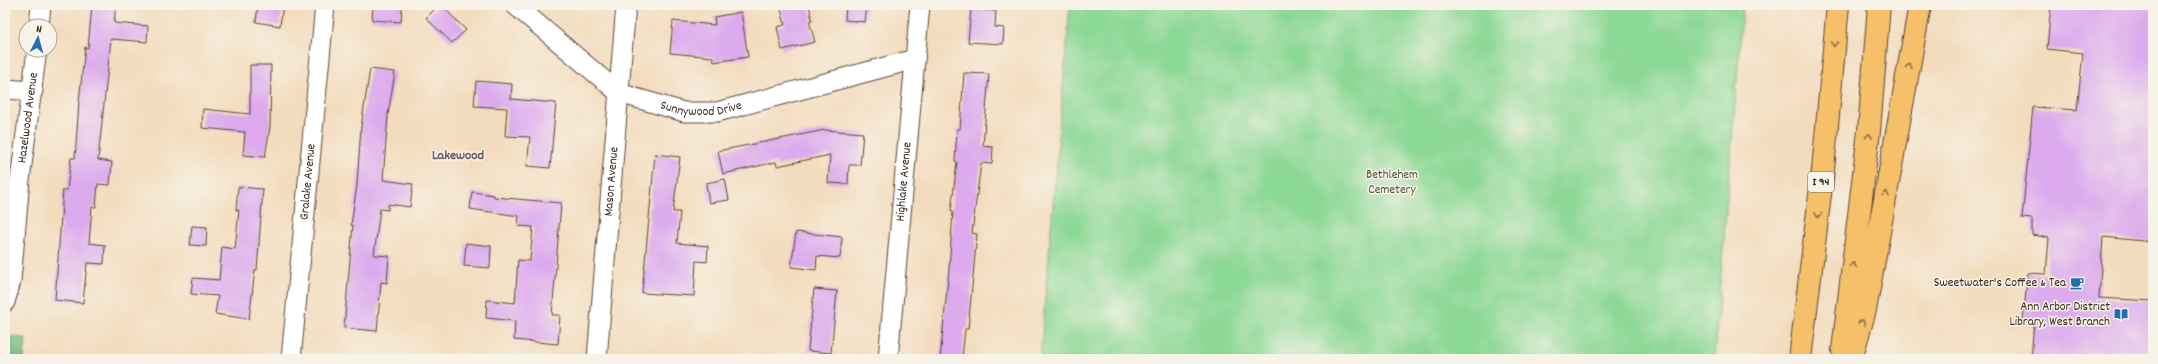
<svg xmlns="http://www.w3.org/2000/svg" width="2158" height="364" font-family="Dekko,sans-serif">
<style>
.green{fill:#8cd895;stroke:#64815a}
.forest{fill:#71b87e;stroke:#56714e}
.building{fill:#dcaaed}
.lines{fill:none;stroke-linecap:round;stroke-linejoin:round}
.street-casing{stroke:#574536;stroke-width:21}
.highway-casing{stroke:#574536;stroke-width:24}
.street{stroke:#fff;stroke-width:19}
.highway{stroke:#f6c06b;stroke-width:22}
.oneway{stroke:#8f6e41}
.labels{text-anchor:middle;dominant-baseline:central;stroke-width:3;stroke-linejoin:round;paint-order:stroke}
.shield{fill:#f7f3e8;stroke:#73665b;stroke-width:1}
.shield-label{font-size:12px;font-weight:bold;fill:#3b2a1e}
.street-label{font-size:13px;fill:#3b2a1e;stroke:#f7f3e8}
.park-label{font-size:13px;fill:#4f563c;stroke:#f7f3e8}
.poi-label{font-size:13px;fill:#3b2a1e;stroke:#f7f3e8;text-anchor:end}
.neighbourhood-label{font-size:14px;font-weight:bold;fill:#735766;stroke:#f7f3e8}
</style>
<rect width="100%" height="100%" fill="#f7f3e8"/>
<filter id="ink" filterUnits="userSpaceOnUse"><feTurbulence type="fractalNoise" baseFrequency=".025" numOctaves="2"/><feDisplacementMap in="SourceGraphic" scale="8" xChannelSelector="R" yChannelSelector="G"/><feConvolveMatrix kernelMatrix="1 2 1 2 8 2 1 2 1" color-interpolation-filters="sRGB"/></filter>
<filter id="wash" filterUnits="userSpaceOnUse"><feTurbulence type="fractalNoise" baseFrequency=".012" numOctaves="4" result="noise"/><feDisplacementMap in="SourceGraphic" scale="16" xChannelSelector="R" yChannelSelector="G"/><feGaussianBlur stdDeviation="0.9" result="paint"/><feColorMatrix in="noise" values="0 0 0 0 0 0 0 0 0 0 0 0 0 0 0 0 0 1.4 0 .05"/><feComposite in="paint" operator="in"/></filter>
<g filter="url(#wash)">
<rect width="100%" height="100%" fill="#f3dcbd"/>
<path class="green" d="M 1070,5 L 1743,5 L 1714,359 L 1040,359 Z"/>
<path class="forest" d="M 5,336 L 26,338 L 24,359 L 5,359 Z"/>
<g id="blocks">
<path class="building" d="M 92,5 L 116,5 L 114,23 L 148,26 L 147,42 L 111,39 L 98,160 L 112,162 L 110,185 L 98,184 L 96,207 L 92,207 L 89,243 L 105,245 L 104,264 L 87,263 L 83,303 L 55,300 L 63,190 L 67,190 L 71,158 L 75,158 L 79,102 L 85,47 L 88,48 Z
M 258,5 L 283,5 L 280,26 L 256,22 Z
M 373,5 L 402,5 L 401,22 L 372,20 Z
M 439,5 L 441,5 L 466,30 L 452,43 L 426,18 Z
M 780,5 L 809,5 L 812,20 L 809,21 L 815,42 L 782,50 L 777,27 L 785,25 Z
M 846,5 L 867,5 L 865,22 L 845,20 Z
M 2051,5 L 2153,5 L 2153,242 L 2103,237 L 2099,298 L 2153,301 L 2153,359 L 2031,359 L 2034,321 L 2023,320 L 2028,273 L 2046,274 L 2049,238 L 2032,235 L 2032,219 L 2022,218 L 2033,107 L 2077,110 L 2083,53 L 2047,49 Z
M 971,9 L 996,11 L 995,27 L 1004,28 L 1003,44 L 968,42 Z
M 741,12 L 748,57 L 714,62 L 713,57 L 670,53 L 673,21 L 715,25 L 714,17 Z
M 250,65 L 271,65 L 270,127 L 265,157 L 243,155 L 245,132 L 202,128 L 203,109 L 250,114 Z
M 370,69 L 395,72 L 388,115 L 383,180 L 413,184 L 410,207 L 388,204 L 388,210 L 380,209 L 374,255 L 389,256 L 387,283 L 381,282 L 377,331 L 344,328 L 353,225 L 351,225 L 357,185 L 361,127 Z
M 964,73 L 989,74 L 983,146 L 993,147 L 992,164 L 981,163 L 972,233 L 977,234 L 968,329 L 965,329 L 962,359 L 940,359 L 949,269 L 953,212 L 951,211 L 957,162 L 955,161 L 957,129 L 960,129 Z
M 476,81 L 512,84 L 511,99 L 556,103 L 550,168 L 527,166 L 530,137 L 505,136 L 507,108 L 474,106 Z
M 825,130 L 863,133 L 860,165 L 849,165 L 848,184 L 828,183 L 830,155 L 777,166 L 776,162 L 723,174 L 718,151 Z
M 655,154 L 680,157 L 673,212 L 680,212 L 677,243 L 708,246 L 707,262 L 696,261 L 694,296 L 642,293 Z
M 725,179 L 729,200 L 709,203 L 706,183 Z
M 238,187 L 263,189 L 257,270 L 255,270 L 249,319 L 215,314 L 218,296 L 191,294 L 193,278 L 219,280 L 222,247 L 235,249 L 239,210 L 236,210 Z
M 472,192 L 494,195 L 494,197 L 561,203 L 552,315 L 560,315 L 558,344 L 514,340 L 515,321 L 486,318 L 487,300 L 515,303 L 518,260 L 530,261 L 533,227 L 518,226 L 519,216 L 470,209 Z
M 192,226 L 207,227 L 206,246 L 190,245 Z
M 796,232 L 842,237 L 840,258 L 817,256 L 816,270 L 791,267 Z
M 466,243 L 491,246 L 490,268 L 464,266 Z
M 814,289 L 837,291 L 831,353 L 808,351 Z"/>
</g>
</g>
<g filter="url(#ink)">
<use href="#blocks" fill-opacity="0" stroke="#574536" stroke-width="1"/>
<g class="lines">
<g class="street-casing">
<g id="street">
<path id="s1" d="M 515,5 L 619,93 L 684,112 L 717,112 L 915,59"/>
<path d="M 39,26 L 41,5"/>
<path d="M 5,89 L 33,91"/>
<path id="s2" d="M 5,302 L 11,281 L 20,180 L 37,50"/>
<path id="s3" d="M 291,359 L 325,5"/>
<path id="s4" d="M 597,359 L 626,5"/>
<path id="s5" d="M 888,359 L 920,5"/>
</g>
</g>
<g class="highway-casing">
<path id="highway" d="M 1843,350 L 1869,131 L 1879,5
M 1800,359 L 1823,170 L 1838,5
M 1851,359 L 1865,310 L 1920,5"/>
</g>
<use href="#street" class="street"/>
<use href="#highway" class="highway"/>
</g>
<defs><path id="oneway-chevron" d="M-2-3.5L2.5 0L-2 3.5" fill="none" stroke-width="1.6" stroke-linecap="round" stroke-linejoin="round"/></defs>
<g class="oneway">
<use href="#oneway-chevron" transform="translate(1834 44) rotate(95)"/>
<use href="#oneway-chevron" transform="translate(1909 66) rotate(-80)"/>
<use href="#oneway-chevron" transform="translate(1869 136) rotate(-84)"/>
<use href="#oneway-chevron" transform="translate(1886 194) rotate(-80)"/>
<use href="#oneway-chevron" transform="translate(1818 215) rotate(97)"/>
<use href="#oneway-chevron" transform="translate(1853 265) rotate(-83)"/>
<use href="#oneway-chevron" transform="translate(1862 322) rotate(-74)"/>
</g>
</g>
<defs>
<g id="cafe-bare" transform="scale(1.08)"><path d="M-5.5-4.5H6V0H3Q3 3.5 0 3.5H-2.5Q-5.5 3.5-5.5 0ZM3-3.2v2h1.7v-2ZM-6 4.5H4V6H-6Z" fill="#1f6fb2" stroke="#f7f3e8" stroke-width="2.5" paint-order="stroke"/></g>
<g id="library-bare" transform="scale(1.08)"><path d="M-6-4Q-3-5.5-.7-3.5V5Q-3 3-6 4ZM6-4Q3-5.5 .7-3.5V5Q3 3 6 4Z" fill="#1f6fb2" stroke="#f7f3e8" stroke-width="2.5" paint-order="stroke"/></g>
</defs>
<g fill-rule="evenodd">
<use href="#cafe-bare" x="2077" y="283"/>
<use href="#library-bare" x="2121" y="314"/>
</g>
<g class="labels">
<rect class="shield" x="1808" y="172" width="26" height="20" rx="3"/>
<g class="shield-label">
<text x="1821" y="182">I 94</text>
</g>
<g class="street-label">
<text stroke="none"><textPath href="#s1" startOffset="221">Sunnywood Drive</textPath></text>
<text stroke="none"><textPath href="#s2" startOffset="186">Hazelwood Avenue</textPath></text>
<text stroke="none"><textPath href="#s3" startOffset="178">Gralake Avenue</textPath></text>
<text stroke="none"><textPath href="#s4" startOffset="178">Mason Avenue</textPath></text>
<text stroke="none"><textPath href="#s5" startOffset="178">Highlake Avenue</textPath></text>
</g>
<g class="park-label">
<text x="1392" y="175">Bethlehem<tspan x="1392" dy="15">Cemetery</tspan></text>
</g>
<g class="poi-label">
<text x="2066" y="283">Sweetwater's Coffee &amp; Tea</text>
<text x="2110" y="307">Ann Arbor District<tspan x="2110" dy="15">Library, West Branch</tspan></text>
</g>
<g class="neighbourhood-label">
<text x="458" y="156">Lakewood</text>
</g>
</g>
<rect width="2158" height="364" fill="none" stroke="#f7f3e8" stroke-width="20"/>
<g transform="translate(38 38) rotate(6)"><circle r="19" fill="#f7f3e8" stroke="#aca397"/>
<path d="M0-3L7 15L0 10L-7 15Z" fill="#1f6fb2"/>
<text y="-6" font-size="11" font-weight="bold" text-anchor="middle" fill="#3b2a1e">N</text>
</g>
</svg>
